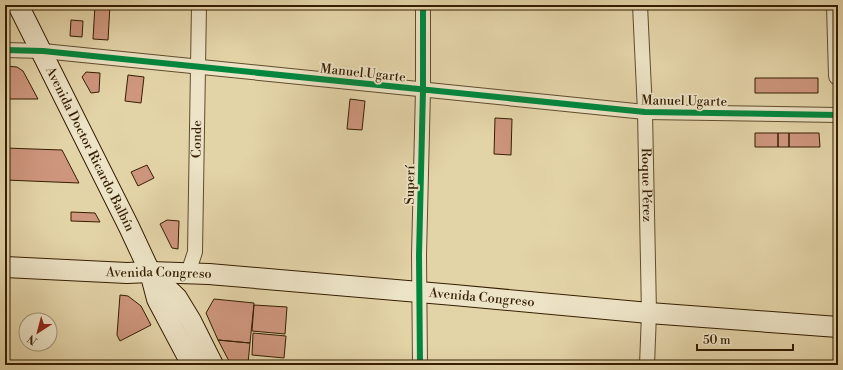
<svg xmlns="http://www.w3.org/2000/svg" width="843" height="370" font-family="'Libre Bodoni',serif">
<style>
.building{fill:#ce967d;stroke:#351e01}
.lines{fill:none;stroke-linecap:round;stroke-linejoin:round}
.minor-casing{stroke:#604c2b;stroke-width:16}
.tertiary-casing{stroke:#604c2b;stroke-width:20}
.secondary-casing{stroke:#351e01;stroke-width:22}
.minor{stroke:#ede3c6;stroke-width:14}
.tertiary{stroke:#ede3c6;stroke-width:18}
.secondary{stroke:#ede3c6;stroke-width:20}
.cycleway-casing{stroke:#ede3c6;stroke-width:8}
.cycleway{stroke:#00873e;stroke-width:6}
.labels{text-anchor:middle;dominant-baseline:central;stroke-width:3.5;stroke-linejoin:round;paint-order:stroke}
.street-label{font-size:13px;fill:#351e01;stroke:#ede3c6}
</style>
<rect width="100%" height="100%" fill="#e3d4a8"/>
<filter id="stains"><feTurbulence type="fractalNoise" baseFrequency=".005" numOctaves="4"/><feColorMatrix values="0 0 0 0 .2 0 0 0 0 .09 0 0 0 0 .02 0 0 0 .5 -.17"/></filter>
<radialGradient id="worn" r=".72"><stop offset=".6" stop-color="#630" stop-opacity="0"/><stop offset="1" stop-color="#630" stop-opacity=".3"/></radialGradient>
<path class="building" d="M 95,5 L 110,5 L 108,40 L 93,39 Z
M 71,20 L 83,21 L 82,37 L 70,36 Z
M 5,66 L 17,67 L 23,71 L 38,99 L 5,99 Z
M 86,72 L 100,73 L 99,92 L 91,93 L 82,77 Z
M 128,75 L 144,77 L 141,103 L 125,101 Z
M 755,78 L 818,78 L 818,93 L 755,93 Z
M 350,99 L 365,101 L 362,130 L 347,129 Z
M 495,118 L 512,119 L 511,155 L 494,154 Z
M 755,133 L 778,133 L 778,147 L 755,147 Z
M 778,133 L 789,133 L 789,147 L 778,147 Z
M 789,133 L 819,133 L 820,147 L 789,147 Z
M 5,148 L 62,150 L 79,183 L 5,180 Z
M 147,165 L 154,178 L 138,186 L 131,172 Z
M 71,212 L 95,213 L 100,222 L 71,221 Z
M 167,220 L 179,221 L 178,249 L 172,248 L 160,224 Z
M 120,295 L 128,296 L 141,306 L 151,325 L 120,341 L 117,335 Z
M 214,299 L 254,303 L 250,343 L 218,340 L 206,313 Z
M 254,305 L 287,307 L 285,334 L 252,331 Z
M 253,333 L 286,336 L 284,358 L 252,355 Z
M 218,340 L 250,343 L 248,363 L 229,361 Z
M 229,361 L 248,363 L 270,365 L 231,365 Z"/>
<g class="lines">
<g class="minor-casing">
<g id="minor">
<path id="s1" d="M 640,5 L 645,112 L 649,313 L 647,365"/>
<path d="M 5,50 L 43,51 L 645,112 L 838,115"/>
<path id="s2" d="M 188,273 L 195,252 L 199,5"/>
<path d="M 420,365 L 419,255 L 423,90 L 423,5"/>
</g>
</g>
<g class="tertiary-casing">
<path id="tertiary" d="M 836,5 L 838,76"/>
</g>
<g class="secondary-casing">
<g id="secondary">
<path id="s3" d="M 18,5 L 129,227 L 150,272 L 157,299 L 192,365"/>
<path id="s4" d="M 5,267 L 127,273 L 150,272 L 209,274 L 454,295 L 649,313 L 838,327"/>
<path d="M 150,272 L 177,298 L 191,321 L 213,365"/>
</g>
</g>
<use href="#minor" class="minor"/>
<use href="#tertiary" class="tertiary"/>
<use href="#secondary" class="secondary"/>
<g class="cycleway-casing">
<path id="cycleway" d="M 5,50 L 43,51 L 645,112 L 838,115
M 420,365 L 419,255 L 423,90 L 423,5"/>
</g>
<use href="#cycleway" class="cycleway"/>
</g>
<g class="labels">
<g class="street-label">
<text transform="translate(363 73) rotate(6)">Manuel Ugarte</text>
<text transform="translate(684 101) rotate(1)">Manuel Ugarte</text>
<text stroke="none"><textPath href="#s2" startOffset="135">Conde</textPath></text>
<text stroke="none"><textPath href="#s3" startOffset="161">Avenida Doctor Ricardo Balbín</textPath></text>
<text transform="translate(410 185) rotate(-89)">Superí</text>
<text stroke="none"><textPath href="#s1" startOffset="180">Roque Pérez</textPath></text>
<text stroke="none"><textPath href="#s4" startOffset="154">Avenida Congreso</textPath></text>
<text stroke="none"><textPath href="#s4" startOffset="478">Avenida Congreso</textPath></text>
</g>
</g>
<rect width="843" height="370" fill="none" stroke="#e3d4a8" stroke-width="20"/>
<rect x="6" y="6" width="831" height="358" fill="none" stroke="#351e01" stroke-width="2"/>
<rect x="10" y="10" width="823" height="350" fill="none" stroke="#351e01"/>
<g transform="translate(38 332) rotate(216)"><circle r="19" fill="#ede3c6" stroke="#a39477"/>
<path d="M0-3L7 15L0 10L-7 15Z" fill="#8f2418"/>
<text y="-6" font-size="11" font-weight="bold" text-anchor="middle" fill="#351e01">N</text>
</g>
<path d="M697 344v6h96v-6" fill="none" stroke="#351e01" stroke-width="2"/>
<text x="703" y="344" font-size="12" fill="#351e01" stroke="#ede3c6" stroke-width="3" paint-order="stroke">50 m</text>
<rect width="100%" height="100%" filter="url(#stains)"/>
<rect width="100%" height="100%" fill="url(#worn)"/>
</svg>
